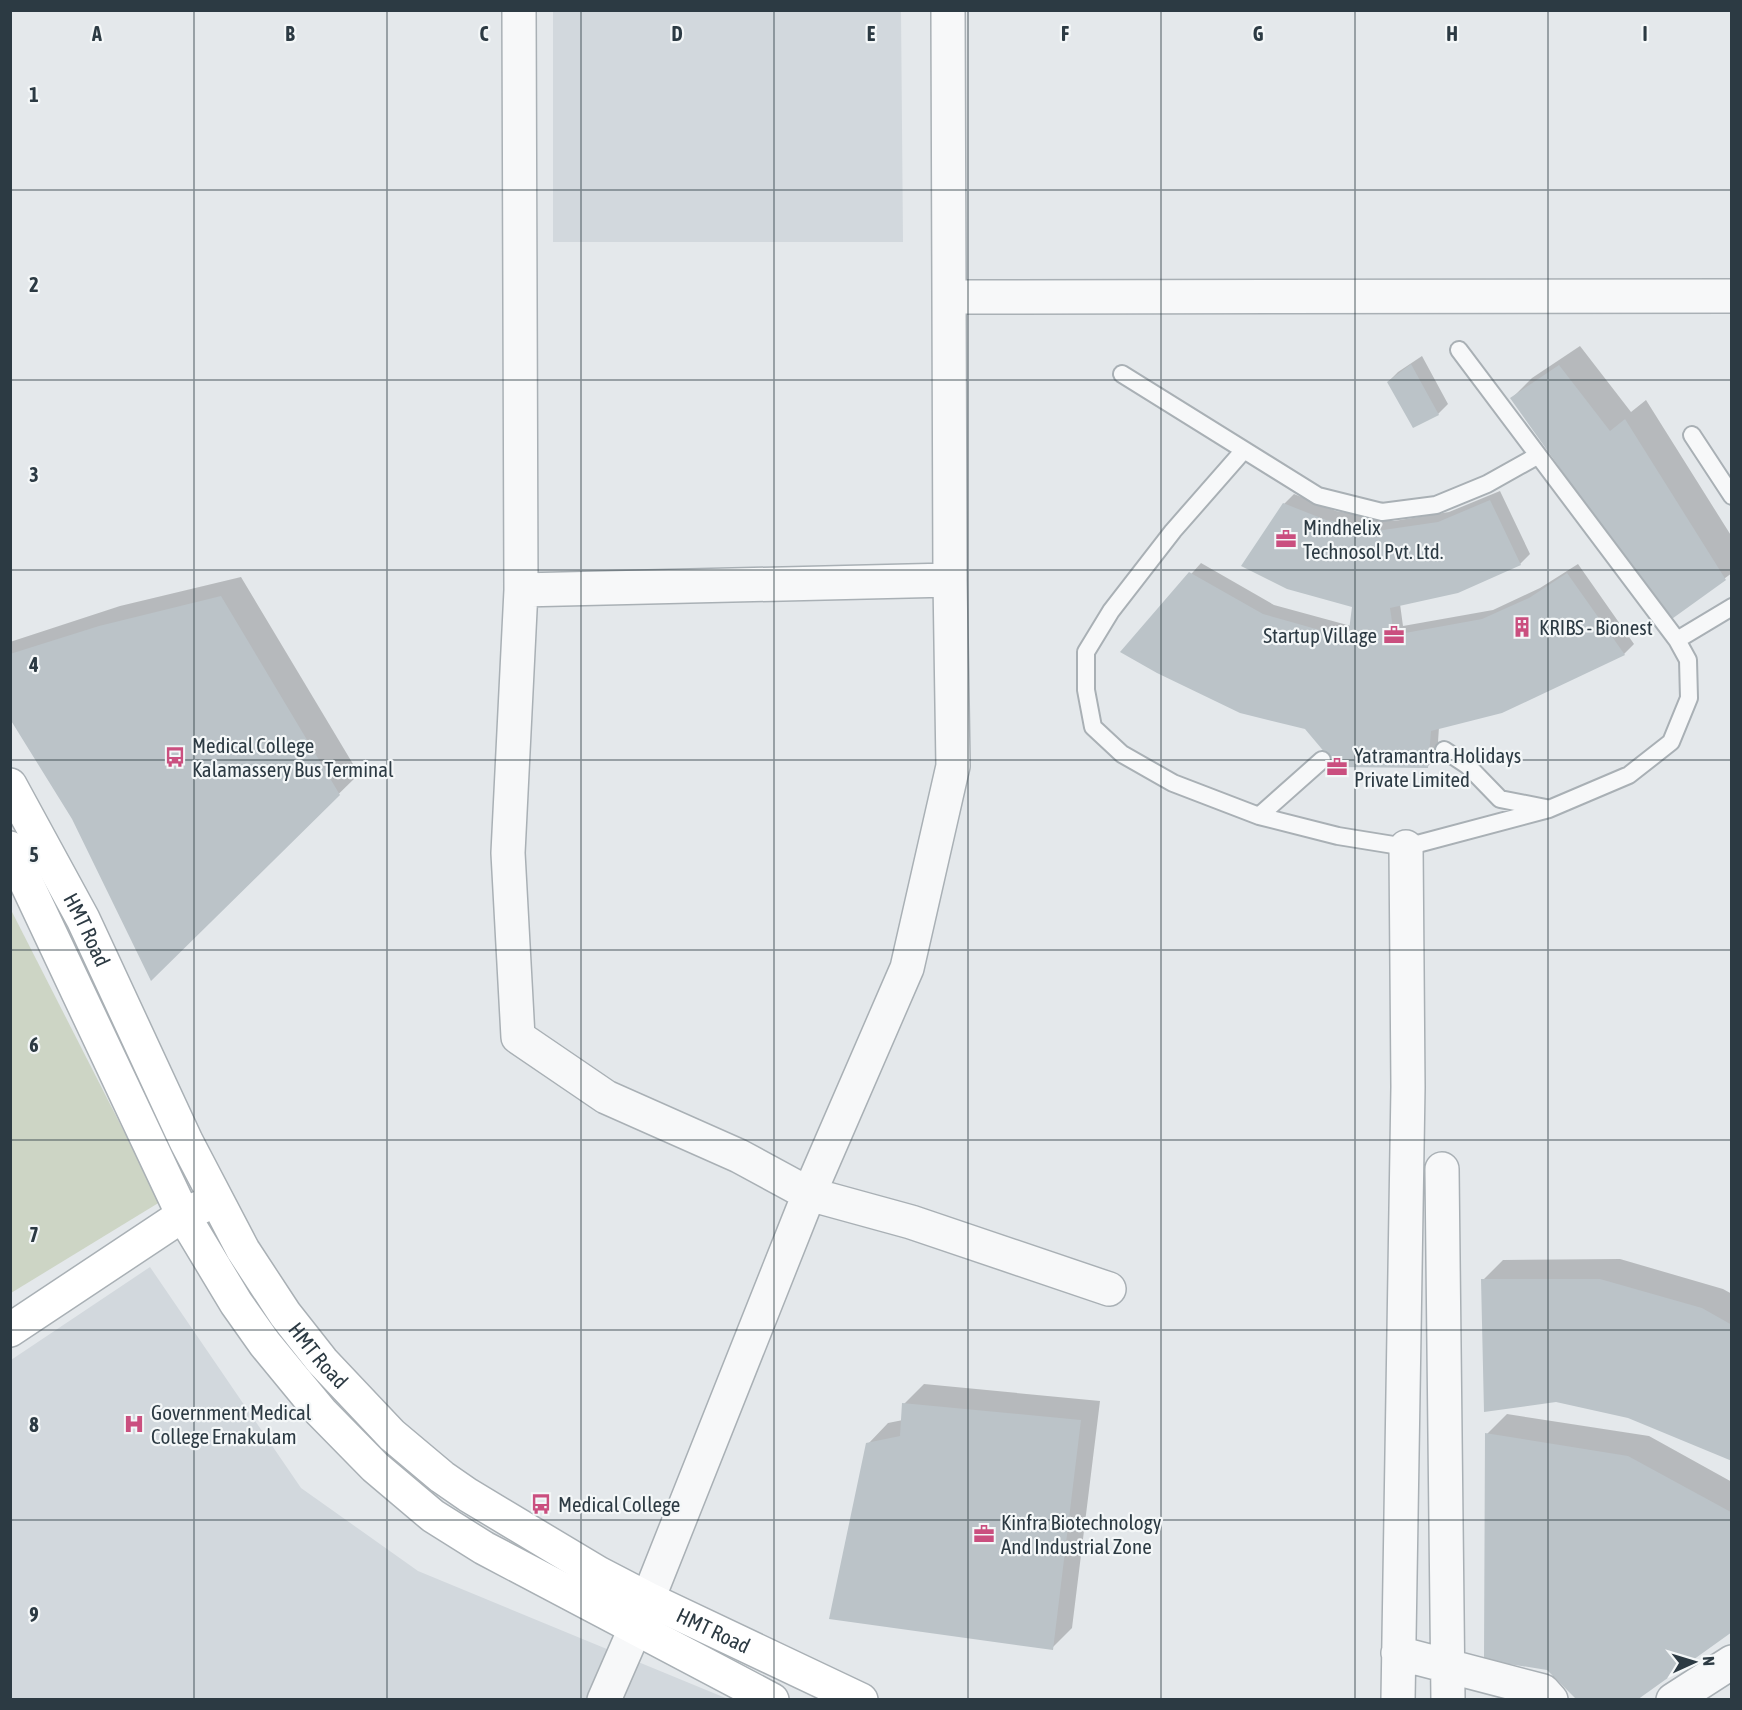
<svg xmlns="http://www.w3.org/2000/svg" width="1742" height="1710" font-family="'Asap Condensed',sans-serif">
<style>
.built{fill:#d2d8dd}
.green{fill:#cdd5c5}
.shadow{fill:#0003}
.building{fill:#bbc3c8}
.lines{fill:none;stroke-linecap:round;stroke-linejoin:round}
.lane-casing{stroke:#a9b0b5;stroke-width:20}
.street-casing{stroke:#a9b0b5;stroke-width:36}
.secondary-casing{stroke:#a9b0b5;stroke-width:36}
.lane{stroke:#f7f8f9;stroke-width:16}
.street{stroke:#f7f8f9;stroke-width:33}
.secondary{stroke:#fff;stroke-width:33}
.grid{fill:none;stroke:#2c3a43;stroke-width:1.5;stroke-opacity:0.55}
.labels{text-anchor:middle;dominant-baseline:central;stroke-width:4.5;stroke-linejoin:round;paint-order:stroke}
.poi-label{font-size:21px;fill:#2c3a43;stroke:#f4f7f8;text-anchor:start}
.street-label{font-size:21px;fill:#2c3a43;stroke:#f4f7f8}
.grid-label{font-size:20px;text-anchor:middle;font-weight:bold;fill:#2c3a43;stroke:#f4f7f8;stroke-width:4.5;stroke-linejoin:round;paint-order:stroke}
</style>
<rect width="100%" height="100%" fill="#e4e8eb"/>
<path class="built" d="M 553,11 L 901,11 L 903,242 L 553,242 Z
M 150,1267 L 301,1488 L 418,1571 L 728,1699 L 11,1700 L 11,1360 Z"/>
<path class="green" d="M 10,908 L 160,1202 L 11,1293 L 10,1293 Z"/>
<path class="shadow" d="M 1580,346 L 1631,412 L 1646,400 L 1732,537 L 1732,573 L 1669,619 L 1512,398 L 1532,378 Z
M 1422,356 L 1448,404 L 1438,414 L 1388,382 L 1398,372 Z
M 1500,491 L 1530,554 L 1520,564 L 1400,604 L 1403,626 L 1493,610 L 1540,588 L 1578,564 L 1634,644 L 1624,654 L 1502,712 L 1439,727 L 1437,757 L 1427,767 L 1306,728 L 1122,652 L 1201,563 L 1274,605 L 1351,626 L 1353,605 L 1284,504 L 1294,494 L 1336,511 L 1394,521 L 1449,512 Z
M 241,577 L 359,774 L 151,978 L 73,818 L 10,716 L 10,642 L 120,606 Z
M 1620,1259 L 1723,1289 L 1732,1294 L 1732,1459 L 1483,1280 L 1503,1260 Z
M 924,1384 L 1100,1401 L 1072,1628 L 1052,1648 L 868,1444 L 888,1423 L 903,1420 L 904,1404 Z
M 1507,1414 L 1649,1436 L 1732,1482 L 1732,1630 L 1487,1434 Z"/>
<path class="building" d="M 1411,364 L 1439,415 L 1413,428 L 1387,382 Z
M 1559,365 L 1610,431 L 1625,419 L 1726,580 L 1669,621 L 1510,398 Z
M 1490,500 L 1521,565 L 1458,593 L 1390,608 L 1394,635 L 1482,619 L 1529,598 L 1567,573 L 1625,655 L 1502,713 L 1431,731 L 1428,768 L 1337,767 L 1305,729 L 1240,713 L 1157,673 L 1120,652 L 1189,572 L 1263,614 L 1348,638 L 1352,607 L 1287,589 L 1241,566 L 1283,503 L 1326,520 L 1383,530 L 1438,522 Z
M 221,596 L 340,795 L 151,981 L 72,819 L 10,719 L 10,654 L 99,626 Z
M 1481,1279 L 1600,1279 L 1702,1308 L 1732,1325 L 1732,1461 L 1628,1418 L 1556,1402 L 1484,1412 Z
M 902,1403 L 1081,1420 L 1053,1650 L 829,1619 L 866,1443 L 900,1436 Z
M 1485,1433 L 1628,1456 L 1729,1511 L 1732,1513 L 1732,1632 L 1637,1700 L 1577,1700 L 1547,1670 L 1484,1660 Z"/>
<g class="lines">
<g class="lane-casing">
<path id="lane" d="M 1122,374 L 1318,496 L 1382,512 L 1436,505 L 1487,484 L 1537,456
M 1692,435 L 1732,496
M 1244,450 L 1173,531 L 1111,611 L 1086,652 L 1086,690 L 1093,727 L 1122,754 L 1173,783 L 1259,816 L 1338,836 L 1406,847 L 1549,809 L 1629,775 L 1671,742 L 1689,698 L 1688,660 L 1677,640 L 1459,350
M 1677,640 L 1732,607
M 1444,750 L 1467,765 L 1500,799 L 1546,808
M 1259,816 L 1322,760"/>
</g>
<g class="street-casing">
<path id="street" d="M 519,10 L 521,590 L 508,853 L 518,1037 L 606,1097 L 739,1156 L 809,1194 L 911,1222 L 1109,1289
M 949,297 L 1732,296
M 521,590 L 950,580
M 1442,1169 L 1448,1700
M 1398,1653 L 1543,1691 L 1551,1700
M 604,1700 L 648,1599 L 809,1194 L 907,968 L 953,766 L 950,580 L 948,10
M 1398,1700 L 1408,1087 L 1406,847
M 1673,1700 L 1732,1662"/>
</g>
<g class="secondary-casing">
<g id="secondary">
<path id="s1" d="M 10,785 L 83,919 L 186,1141 L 243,1250 L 285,1314 L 322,1361 L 392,1435 L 442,1477 L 468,1495 L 598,1573 L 648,1599 L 861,1700"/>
<path d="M 10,848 L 183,1215 L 236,1303 L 265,1344 L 321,1412 L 375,1467 L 433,1516 L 484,1548 L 772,1700"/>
<path d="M 10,1330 L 183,1215 L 203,1206"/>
</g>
</g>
<use href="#lane" class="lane"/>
<use href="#street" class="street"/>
<use href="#secondary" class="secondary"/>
</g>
<path class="grid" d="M 194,10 L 194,1700M 387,10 L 387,1700M 581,10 L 581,1700M 774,10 L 774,1700M 968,10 L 968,1700M 1161,10 L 1161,1700M 1355,10 L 1355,1700M 1548,10 L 1548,1700M 10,190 L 1732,190M 10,380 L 1732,380M 10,570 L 1732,570M 10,760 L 1732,760M 10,950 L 1732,950M 10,1140 L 1732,1140M 10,1330 L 1732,1330M 10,1520 L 1732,1520"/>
<defs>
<g id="office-bare" transform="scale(1.62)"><path d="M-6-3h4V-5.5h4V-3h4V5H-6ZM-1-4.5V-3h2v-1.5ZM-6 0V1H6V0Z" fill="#ca4f7f" stroke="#f4f7f8" stroke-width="2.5" paint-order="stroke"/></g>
<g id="building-bare" transform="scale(1.62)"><path d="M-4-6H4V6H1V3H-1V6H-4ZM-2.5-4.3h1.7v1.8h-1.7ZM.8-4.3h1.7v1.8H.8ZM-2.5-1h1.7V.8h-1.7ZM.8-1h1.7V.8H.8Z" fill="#ca4f7f" stroke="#f4f7f8" stroke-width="2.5" paint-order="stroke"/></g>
<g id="bus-bare" transform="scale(1.62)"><path d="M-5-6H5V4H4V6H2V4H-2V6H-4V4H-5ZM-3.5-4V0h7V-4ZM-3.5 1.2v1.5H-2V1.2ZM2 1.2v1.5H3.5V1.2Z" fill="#ca4f7f" stroke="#f4f7f8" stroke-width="2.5" paint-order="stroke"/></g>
<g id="hospital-bare" transform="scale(1.62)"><path d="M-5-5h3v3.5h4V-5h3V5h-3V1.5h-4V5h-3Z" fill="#ca4f7f" stroke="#f4f7f8" stroke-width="2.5" paint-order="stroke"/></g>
</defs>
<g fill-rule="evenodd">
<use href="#office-bare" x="1286" y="539"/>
<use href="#building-bare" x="1522" y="627"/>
<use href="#office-bare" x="1394" y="635"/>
<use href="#bus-bare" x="175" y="757"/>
<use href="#office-bare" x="1337" y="767"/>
<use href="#hospital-bare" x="134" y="1424"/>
<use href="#bus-bare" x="541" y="1504"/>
<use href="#office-bare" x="984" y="1534"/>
</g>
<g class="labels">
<g class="poi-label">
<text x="1303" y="527">Mindhelix<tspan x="1303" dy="24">Technosol Pvt. Ltd.</tspan></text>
<text x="1539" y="627">KRIBS - Bionest</text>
<text x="1377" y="635" text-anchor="end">Startup Village</text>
<text x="192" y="745">Medical College<tspan x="192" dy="24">Kalamassery Bus Terminal</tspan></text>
<text x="1354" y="755">Yatramantra Holidays<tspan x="1354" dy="24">Private Limited</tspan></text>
<text x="151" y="1412">Government Medical<tspan x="151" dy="24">College Ernakulam</tspan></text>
<text x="558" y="1504">Medical College</text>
<text x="1001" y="1522">Kinfra Biotechnology<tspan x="1001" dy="24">And Industrial Zone</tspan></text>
</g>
<g class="street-label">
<text stroke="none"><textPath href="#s1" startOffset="164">HMT Road</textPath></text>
<text stroke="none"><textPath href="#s1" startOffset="650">HMT Road</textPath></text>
<text stroke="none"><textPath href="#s1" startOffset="1136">HMT Road</textPath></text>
</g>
</g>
<g class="grid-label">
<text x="97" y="41">A</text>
<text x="290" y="41">B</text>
<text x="484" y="41">C</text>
<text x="677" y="41">D</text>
<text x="871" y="41">E</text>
<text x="1065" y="41">F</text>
<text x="1258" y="41">G</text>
<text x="1452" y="41">H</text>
<text x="1645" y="41">I</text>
<text x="34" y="102">1</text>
<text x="34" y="292">2</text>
<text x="34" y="482">3</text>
<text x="34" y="672">4</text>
<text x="34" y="862">5</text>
<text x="34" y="1052">6</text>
<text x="34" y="1242">7</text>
<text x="34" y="1432">8</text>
<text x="34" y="1622">9</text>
</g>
<rect width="1742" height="1710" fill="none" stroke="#2c3a43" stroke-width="24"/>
<g transform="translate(1694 1662) rotate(86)" stroke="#f4f7f8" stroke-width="4.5" paint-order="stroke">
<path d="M0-4.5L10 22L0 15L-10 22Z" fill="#2c3a43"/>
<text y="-9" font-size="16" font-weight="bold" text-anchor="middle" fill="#2c3a43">N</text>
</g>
</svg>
